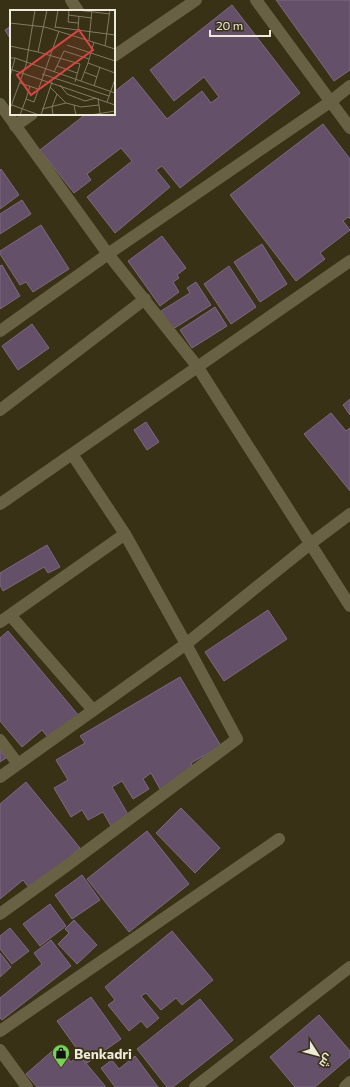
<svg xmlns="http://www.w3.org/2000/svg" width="350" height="1087" font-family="Commissioner,Cairo,sans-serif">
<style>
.building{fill:#645068;stroke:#7e6982}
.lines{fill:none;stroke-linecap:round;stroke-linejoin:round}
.minor{stroke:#696144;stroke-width:12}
.labels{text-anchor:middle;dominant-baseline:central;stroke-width:3.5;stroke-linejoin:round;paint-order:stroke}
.poi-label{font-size:14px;font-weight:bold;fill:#eeead9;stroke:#393115;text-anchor:start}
.inset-road{fill:none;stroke:#817b63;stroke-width:1}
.view{fill:#da4543;fill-opacity:0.15;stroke:#da4543;stroke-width:2}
.inset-edge{fill:none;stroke:#eeead9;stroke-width:2}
</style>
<rect width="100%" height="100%" fill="#393115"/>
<path class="building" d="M 276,0 L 350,0 L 350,70 L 334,81 Z
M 232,5 L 300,93 L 180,188 L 162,166 L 156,170 L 170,187 L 115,233 L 87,197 L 132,161 L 121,148 L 87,174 L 91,180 L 74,193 L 40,150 L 86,114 L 114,114 L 114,92 L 133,77 L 167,119 L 202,91 L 211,103 L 219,97 L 204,77 L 174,101 L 150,70 Z
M 11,26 L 11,40 L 5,30 Z
M 323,124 L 350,159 L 350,219 L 348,217 L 343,221 L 350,230 L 320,253 L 325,259 L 296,281 L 230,195 Z
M 1,169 L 19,195 L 0,209 L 0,170 Z
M 22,200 L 31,214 L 0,234 L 0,214 Z
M 41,225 L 69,269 L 33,292 L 26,282 L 20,285 L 0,254 L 0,251 Z
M 162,236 L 186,268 L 177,275 L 179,278 L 173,282 L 179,292 L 160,306 L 128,261 Z
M 262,244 L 287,284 L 260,302 L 234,262 Z
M 2,265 L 20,296 L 0,309 L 0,266 Z
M 229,266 L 256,307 L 231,324 L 204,284 Z
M 196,282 L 211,305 L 173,329 L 161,311 L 190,293 L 187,288 Z
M 215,307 L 227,326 L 192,348 L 180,330 Z
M 32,324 L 49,348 L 18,370 L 2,346 Z
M 350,399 L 350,415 L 343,405 Z
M 331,413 L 346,431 L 350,428 L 350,491 L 304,434 Z
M 146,422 L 159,442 L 147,450 L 134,430 Z
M 47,545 L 60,567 L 48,573 L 44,567 L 3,591 L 0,585 L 0,573 Z
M 268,610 L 287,639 L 224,681 L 205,652 Z
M 8,631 L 79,716 L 50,740 L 42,730 L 22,747 L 0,721 L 0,638 Z
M 180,677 L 221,746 L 191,763 L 194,769 L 160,789 L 151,773 L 143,779 L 149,789 L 133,799 L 122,781 L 112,787 L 129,816 L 111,826 L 103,812 L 88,820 L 82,810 L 71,817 L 54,788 L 68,780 L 56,760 L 85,743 L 80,736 Z
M 0,750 L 6,758 L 0,762 Z
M 26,782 L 80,848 L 31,890 L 23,880 L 0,899 L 0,804 Z
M 181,808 L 220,848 L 195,873 L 156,833 Z
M 147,831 L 189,884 L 129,932 L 87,879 Z
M 82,875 L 100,900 L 72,919 L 55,895 Z
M 50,904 L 66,926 L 40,946 L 23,924 Z
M 74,920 L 97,945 L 77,964 L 58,944 L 69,933 L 65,929 Z
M 10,928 L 29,951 L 12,964 L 0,949 L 0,936 Z
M 172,931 L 213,980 L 182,1005 L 176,998 L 161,1010 L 146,993 L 141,996 L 159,1018 L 147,1028 L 141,1021 L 129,1031 L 108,1005 L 115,1000 L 105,987 Z
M 51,940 L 71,966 L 2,1020 L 0,1018 L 0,998 L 42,964 L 34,953 Z
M 0,953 L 11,967 L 0,977 Z
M 91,997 L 121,1039 L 87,1063 L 57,1021 Z
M 200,999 L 233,1040 L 173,1087 L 167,1087 L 137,1049 Z
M 319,1015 L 350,1051 L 350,1057 L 315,1087 L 295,1087 L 270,1057 Z
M 58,1046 L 71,1062 L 79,1055 L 106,1087 L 37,1087 L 26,1074 Z
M 135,1056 L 158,1087 L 115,1087 L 101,1068 L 112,1060 L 119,1069 Z"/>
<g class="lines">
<path class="minor" d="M 71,0 L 78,11
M 256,0 L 350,128
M 114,56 L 196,0
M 0,104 L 108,254 L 197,366 L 350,606
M 15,126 L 32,114
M 0,331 L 108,254 L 330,102 L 350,86
M 0,410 L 145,299
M 0,504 L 350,261
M 10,615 L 93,710
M 0,622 L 125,534
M 0,740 L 18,764
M 0,777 L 186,644 L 310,544 L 350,514
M 0,914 L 65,867 L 237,739 L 186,644 L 125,534 L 72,454
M 0,1031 L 279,839
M 0,1050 L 27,1087
M 195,1087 L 350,967
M 345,1087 L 350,1082"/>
</g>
<defs>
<g id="shop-pin" transform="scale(0.9)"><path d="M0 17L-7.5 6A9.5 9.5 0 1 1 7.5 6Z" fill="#7ad157" stroke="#393115"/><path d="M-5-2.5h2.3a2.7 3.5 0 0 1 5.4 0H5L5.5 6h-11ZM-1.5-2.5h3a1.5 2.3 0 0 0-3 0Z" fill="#111"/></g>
</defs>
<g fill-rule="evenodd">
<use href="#shop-pin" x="61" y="1053"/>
</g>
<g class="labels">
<g class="poi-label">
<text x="74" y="1053">Benkadri</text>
</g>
</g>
<g transform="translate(10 10)">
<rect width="105" height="105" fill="#393115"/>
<path class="inset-road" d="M 59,0 L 58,12 L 68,13M 67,0 L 100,4M 58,5 L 82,8M 0,13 L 35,17 L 105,39M 45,17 L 105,25M 45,18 L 48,0M 68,20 L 69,6M 79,30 L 82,0M 84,32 L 78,53 L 105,63M 57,35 L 105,51M 0,36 L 28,42 L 37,0M 95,36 L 100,0M 28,42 L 70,54 L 65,72M 0,48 L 5,48 L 0,67M 5,48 L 105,83M 47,56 L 67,63M 0,59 L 105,95M 44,62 L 54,41 L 79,49M 74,62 L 87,67M 32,64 L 99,86M 71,71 L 78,53M 10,73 L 28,79M 50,75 L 57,84 L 75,91 L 86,88M 84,76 L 90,57M 88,88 L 90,103M 16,89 L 20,76M 97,92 L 105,69M 56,93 L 64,95 L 66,105M 2,95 L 29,105M 64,95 L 71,97 L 89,95M 0,99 L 16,55 L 25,0M 32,99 L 56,93 L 40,77M 10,105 L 16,89 L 24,92 L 49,21M 31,105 L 42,72M 43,105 L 42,97 L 47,84M 81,105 L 105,101"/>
<path class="view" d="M 69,20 L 83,40 L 21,85 L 7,65 Z"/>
<rect width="105" height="105" class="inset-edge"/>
</g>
<g transform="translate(318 1055) rotate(126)" stroke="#393115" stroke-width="3" paint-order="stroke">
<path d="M0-3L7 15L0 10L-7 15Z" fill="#eeead9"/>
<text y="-6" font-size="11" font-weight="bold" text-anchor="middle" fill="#eeead9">ش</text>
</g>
<path d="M210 30v6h60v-6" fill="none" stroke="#eeead9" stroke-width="2"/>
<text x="216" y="30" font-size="12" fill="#eeead9" stroke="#393115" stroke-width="3" paint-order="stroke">20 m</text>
</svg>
